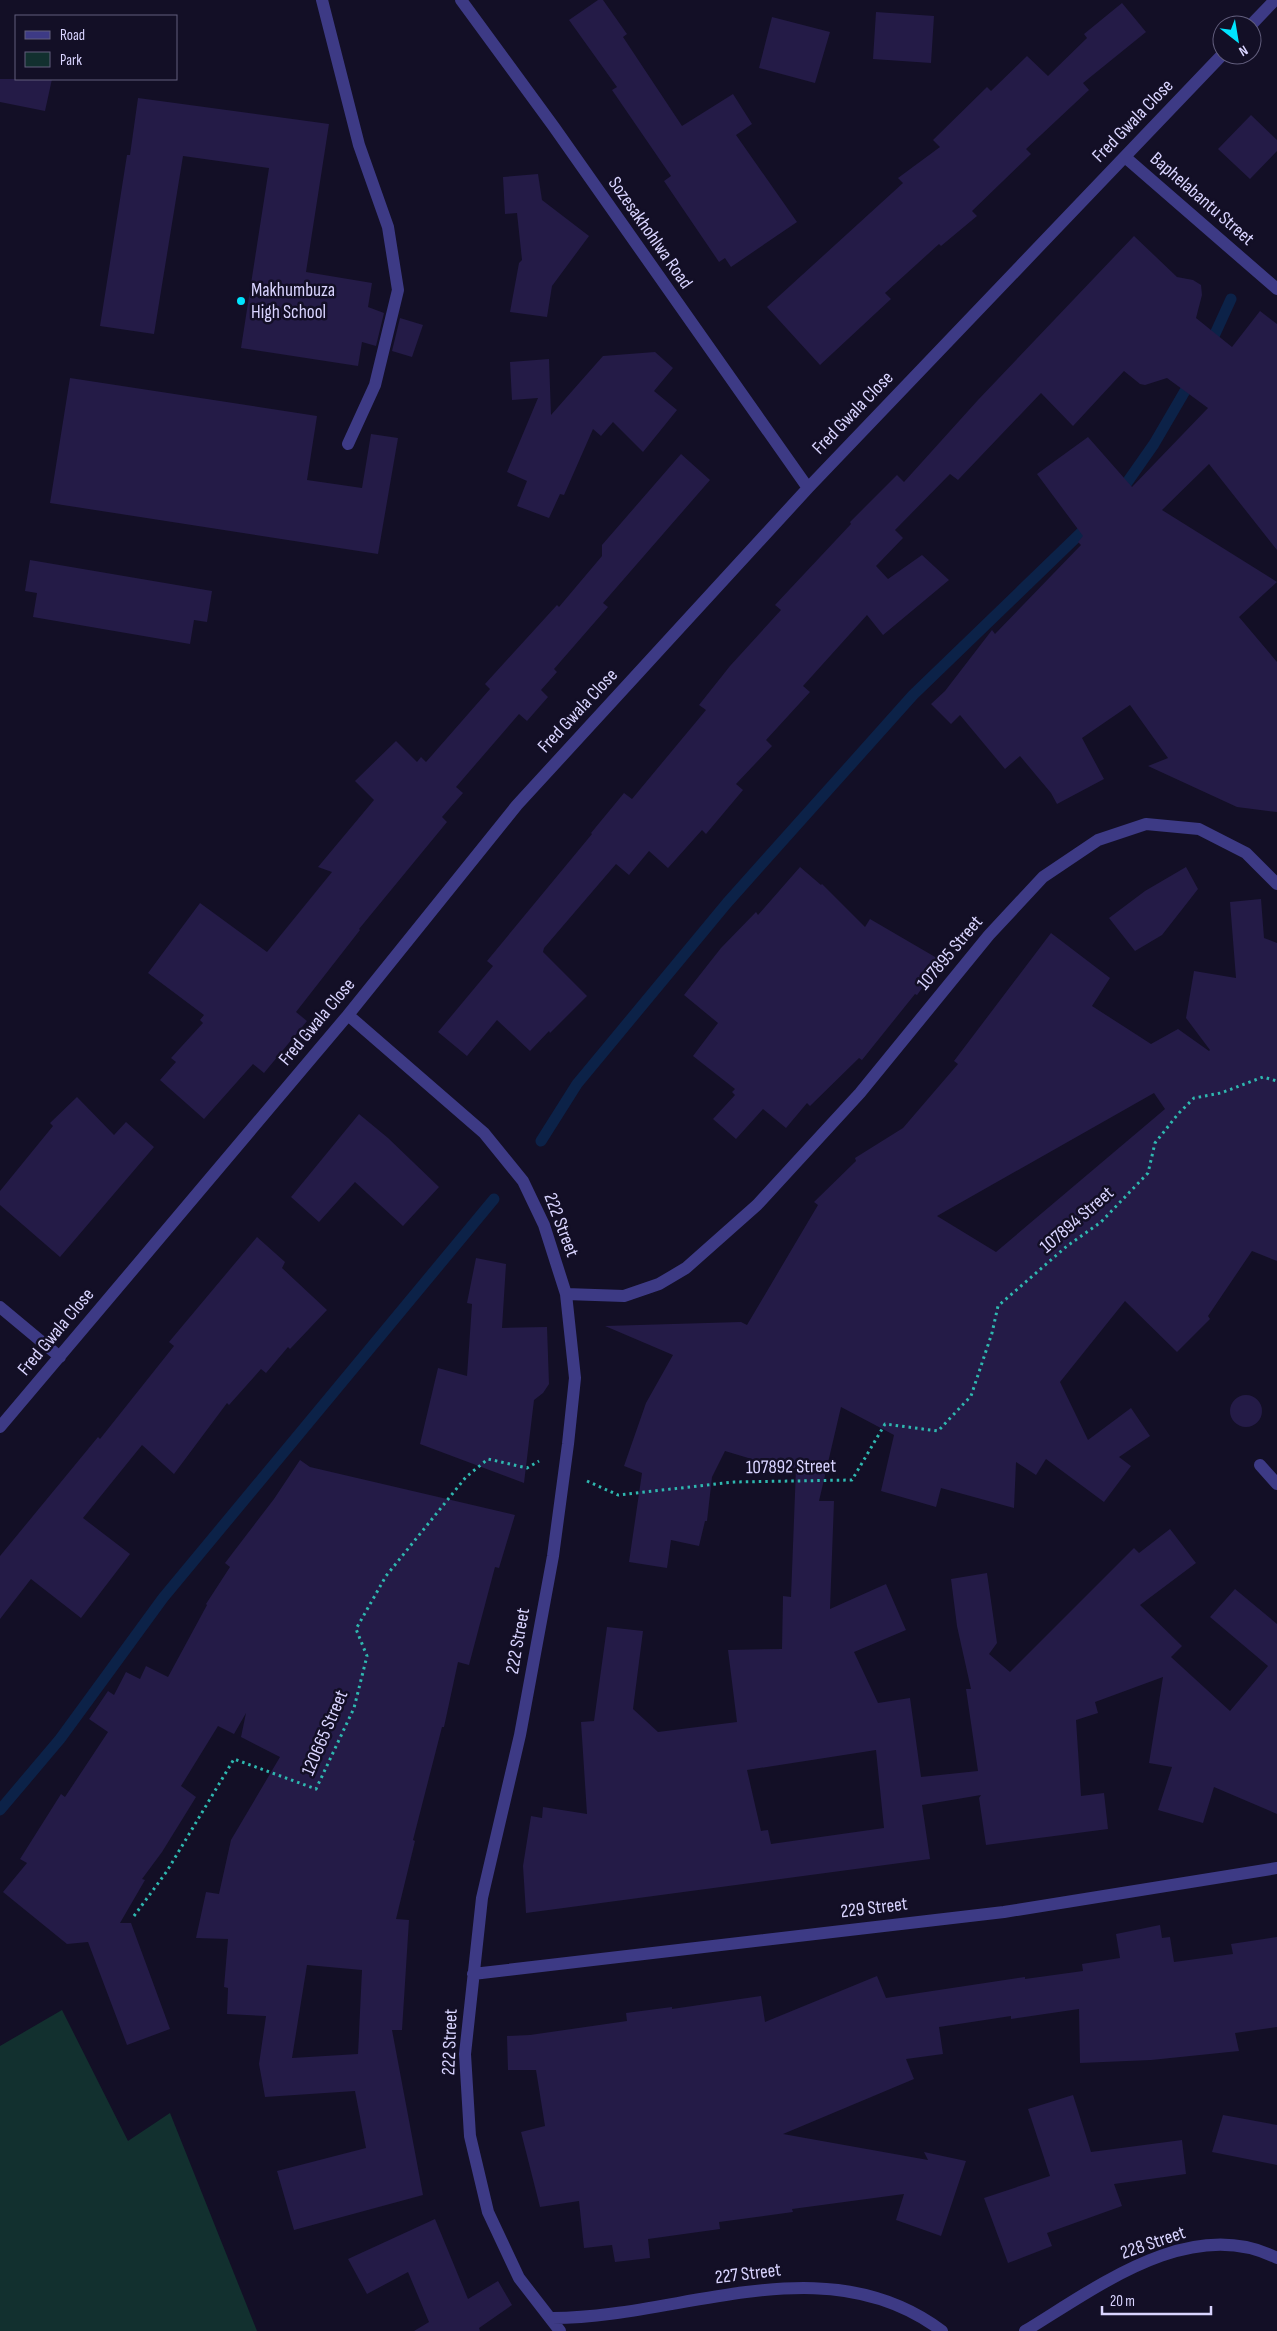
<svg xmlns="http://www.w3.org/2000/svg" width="1277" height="2331" font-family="'Sofia Sans Condensed',sans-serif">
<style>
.green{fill:#12302f}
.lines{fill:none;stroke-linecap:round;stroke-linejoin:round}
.stream{stroke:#0c2248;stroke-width:11}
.building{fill:#241b47;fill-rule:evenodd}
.path{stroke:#2fb8b0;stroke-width:3;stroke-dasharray:2.5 4;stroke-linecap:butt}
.minor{stroke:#3d3a85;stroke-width:12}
.poi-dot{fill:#00e5ff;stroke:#130f26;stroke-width:2}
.labels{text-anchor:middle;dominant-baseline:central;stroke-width:5;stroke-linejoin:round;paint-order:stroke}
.street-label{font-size:19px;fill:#d9d4ff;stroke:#130f26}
.poi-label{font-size:19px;fill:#d9d4ff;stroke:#130f26;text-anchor:start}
</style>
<rect width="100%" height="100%" fill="#130f26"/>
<path class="green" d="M 62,2010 L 128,2141 L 170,2113 L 257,2331 L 0,2331 L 0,2046 Z"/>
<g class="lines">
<path class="stream" d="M 1209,347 L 1231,299
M 1119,494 L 1154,444 L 1192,379
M 541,1141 L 577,1084 L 727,903 L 913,695 L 1090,524
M 0,1810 L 60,1739 L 163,1598 L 494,1199"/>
</g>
<path class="building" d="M 598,0 L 603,0 L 627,34 L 623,37 L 682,126 L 733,94 L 752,124 L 736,135 L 797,222 L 731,267 L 725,258 L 719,262 L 664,181 L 671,176 L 612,90 L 617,87 L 569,20 Z
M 1122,3 L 1146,32 L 1083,83 L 1089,90 L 1026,149 L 1031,154 L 972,211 L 977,216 L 941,246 L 939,244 L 885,293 L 891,299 L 820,365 L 767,307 L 903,183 L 898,178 L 940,147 L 933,140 L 987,87 L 991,91 L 1027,56 L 1048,76 L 1087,38 L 1084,34 Z
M 876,12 L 934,16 L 931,63 L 873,59 Z
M 772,17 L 830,32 L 815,83 L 759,68 Z
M 0,79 L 52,79 L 45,111 L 0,102 Z
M 138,98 L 329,124 L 306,272 L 372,283 L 368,307 L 384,313 L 376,346 L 362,342 L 358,366 L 241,348 L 269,168 L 183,156 L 154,334 L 100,326 L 127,155 L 130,155 Z
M 1251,115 L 1277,140 L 1277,151 L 1250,179 L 1218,149 Z
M 538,174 L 542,200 L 589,236 L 552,286 L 547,317 L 510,312 L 519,263 L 522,260 L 517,213 L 505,214 L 503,177 Z
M 1134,236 L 1177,277 L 1193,280 L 1201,285 L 1202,295 L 1196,318 L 1232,347 L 1260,311 L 1277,324 L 1277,550 L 1209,464 L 1162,510 L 1277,582 L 1239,617 L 1277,662 L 1277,812 L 1237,807 L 1148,766 L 1168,758 L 1130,705 L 1082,738 L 1104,779 L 1057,804 L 1051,793 L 1020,756 L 1005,769 L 960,715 L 951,724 L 931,704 L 945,691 L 992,630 L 995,634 L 1081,545 L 1078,542 L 1083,536 L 1037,474 L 1088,437 L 1132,487 L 1208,408 L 1167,378 L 1145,385 L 1140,384 L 1124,371 L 1073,426 L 1041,393 L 958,480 L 950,474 L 895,530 L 903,538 L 876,566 L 888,579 L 922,555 L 949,580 L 883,635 L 867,615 L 803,686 L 810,692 L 766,740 L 772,746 L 736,784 L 743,790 L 706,834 L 702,830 L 668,868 L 649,851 L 629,875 L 616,864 L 544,948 L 543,952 L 587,996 L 550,1033 L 549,1031 L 530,1051 L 497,1020 L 467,1056 L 438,1032 L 493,966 L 487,961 L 592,834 L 591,833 L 624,793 L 632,799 L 706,710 L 699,705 L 730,666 L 781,610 L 775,605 L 851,524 L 850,522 L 897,475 L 904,482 L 978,400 Z
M 400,318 L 423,325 L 412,357 L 392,351 Z
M 655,352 L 673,368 L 654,391 L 677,410 L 643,452 L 613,422 L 601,436 L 593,429 L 564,495 L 560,494 L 549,518 L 517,506 L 527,481 L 507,472 L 538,398 L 512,400 L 510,362 L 549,359 L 551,415 L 603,356 Z
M 70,378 L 317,416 L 307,480 L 362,488 L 371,434 L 398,438 L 378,554 L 50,503 Z
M 681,454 L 710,480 L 603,603 L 608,607 L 554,669 L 557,672 L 541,690 L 548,697 L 527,721 L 519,714 L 456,787 L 463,793 L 442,817 L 447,822 L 359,929 L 360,930 L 296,1012 L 307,1021 L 264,1073 L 253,1064 L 204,1119 L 160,1080 L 176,1062 L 171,1058 L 203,1023 L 200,1020 L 204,1015 L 148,973 L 200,903 L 267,952 L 332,872 L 318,867 L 374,800 L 355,781 L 396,741 L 417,762 L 421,757 L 426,762 L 490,689 L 485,684 L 557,605 L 559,607 L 602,556 L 602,545 Z
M 30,560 L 212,591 L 207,622 L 194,620 L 190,644 L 33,617 L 37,593 L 25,591 Z
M 800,867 L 821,885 L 822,884 L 865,927 L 870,919 L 942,961 L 917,995 L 915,994 L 862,1060 L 859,1058 L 810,1106 L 807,1103 L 786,1128 L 763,1109 L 736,1139 L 713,1119 L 735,1095 L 732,1092 L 735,1089 L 693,1056 L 718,1023 L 684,995 L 721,948 L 756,912 L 758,915 Z
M 1186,867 L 1198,889 L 1162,935 L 1135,951 L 1109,918 L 1145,891 Z
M 1261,899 L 1264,938 L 1277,943 L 1277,1261 L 1252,1251 L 1208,1316 L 1210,1319 L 1177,1352 L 1125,1301 L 1060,1382 L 1088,1440 L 1131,1408 L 1150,1436 L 1119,1457 L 1131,1466 L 1104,1502 L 1046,1459 L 1036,1475 L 1016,1462 L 1014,1508 L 941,1488 L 936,1507 L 881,1491 L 894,1435 L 841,1407 L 819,1501 L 834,1501 L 830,1609 L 886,1584 L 906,1630 L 854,1652 L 878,1703 L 910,1698 L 921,1777 L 978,1771 L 966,1689 L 971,1689 L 957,1626 L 951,1579 L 987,1573 L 997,1643 L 989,1654 L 1010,1672 L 1134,1548 L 1139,1553 L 1170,1529 L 1196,1563 L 1140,1605 L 1182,1646 L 1171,1657 L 1230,1711 L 1268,1666 L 1210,1617 L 1235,1589 L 1277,1624 L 1277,1814 L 1214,1787 L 1203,1823 L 1158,1810 L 1172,1767 L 1149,1763 L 1163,1677 L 1095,1702 L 1098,1713 L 1076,1720 L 1081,1796 L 1104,1793 L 1108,1829 L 986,1845 L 979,1798 L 981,1795 L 922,1805 L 930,1859 L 526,1913 L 523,1866 L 531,1816 L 542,1818 L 543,1807 L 587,1814 L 581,1722 L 594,1721 L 607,1627 L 643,1631 L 633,1709 L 658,1732 L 737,1722 L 728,1650 L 782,1649 L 783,1596 L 791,1597 L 796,1468 L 778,1467 L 725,1451 L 712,1477 L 707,1521 L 705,1521 L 699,1546 L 671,1540 L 667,1568 L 629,1562 L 642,1473 L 624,1466 L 646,1403 L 673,1355 L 605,1326 L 741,1322 L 747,1325 L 818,1205 L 814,1202 L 856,1161 L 855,1158 L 903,1128 L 958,1064 L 954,1061 L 1051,933 L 1110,978 L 1092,1006 L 1151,1044 L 1178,1029 L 1209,1051 L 1210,1050 L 1186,1018 L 1194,971 L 1236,978 L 1230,902 ZM 1154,1093 L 1165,1109 L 996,1252 L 937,1216 ZM 876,1750 L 884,1828 L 771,1844 L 768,1830 L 761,1831 L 747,1770 Z
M 77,1097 L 114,1135 L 126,1122 L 154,1147 L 60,1257 L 0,1205 L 0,1191 L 53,1126 L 50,1123 Z
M 359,1114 L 388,1138 L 439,1187 L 403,1226 L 355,1182 L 319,1222 L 291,1197 Z
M 257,1237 L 285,1262 L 282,1268 L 327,1310 L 290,1349 L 288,1347 L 266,1373 L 261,1369 L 229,1405 L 227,1403 L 174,1474 L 142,1445 L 83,1518 L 130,1554 L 81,1618 L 31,1579 L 0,1619 L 0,1556 L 98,1437 L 100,1439 L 174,1346 L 169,1342 Z
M 476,1258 L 506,1264 L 502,1328 L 547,1327 L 549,1384 L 543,1393 L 534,1400 L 524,1483 L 420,1444 L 438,1368 L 467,1376 L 472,1304 L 467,1303 Z
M1230 1411a16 16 0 1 1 32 0a16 16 0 1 1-32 0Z
M 300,1460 L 310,1467 L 515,1515 L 499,1568 L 495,1567 L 469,1665 L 458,1662 L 444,1727 L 442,1727 L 413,1840 L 415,1841 L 396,1919 L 409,1920 L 402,2030 L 392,2030 L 423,2195 L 294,2230 L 277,2171 L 366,2148 L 355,2091 L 265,2097 L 259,2064 L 266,2016 L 227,2014 L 228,1988 L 224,1987 L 228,1939 L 196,1938 L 206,1892 L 219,1894 L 231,1840 L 280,1757 L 241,1737 L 246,1713 L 234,1734 L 218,1726 L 181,1786 L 196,1797 L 162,1852 L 142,1879 L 145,1880 L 120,1923 L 131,1923 L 170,2029 L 127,2045 L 88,1942 L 67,1944 L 3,1892 L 27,1863 L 20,1859 L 61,1794 L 65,1797 L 108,1732 L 89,1719 L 108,1691 L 114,1695 L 126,1672 L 140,1679 L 146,1666 L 168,1677 L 207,1605 L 206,1604 L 230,1567 L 225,1563 L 274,1499 ZM 307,1965 L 362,1970 L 358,2054 L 292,2058 Z
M 1160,1925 L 1162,1938 L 1170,1937 L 1174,1962 L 1233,1954 L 1231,1944 L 1277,1937 L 1277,2027 L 1235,2033 L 1239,2051 L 1151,2060 L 1080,2063 L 1079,2009 L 1011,2019 L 1011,2016 L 939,2027 L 943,2054 L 906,2059 L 914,2079 L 783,2134 L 928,2160 L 924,2152 L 966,2161 L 941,2236 L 896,2220 L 904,2194 L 792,2209 L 793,2212 L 719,2222 L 720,2229 L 648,2239 L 650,2258 L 615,2262 L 612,2245 L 584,2248 L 579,2201 L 540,2207 L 521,2132 L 545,2126 L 536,2070 L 508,2070 L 507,2036 L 530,2035 L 627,2021 L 626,2013 L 672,2007 L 672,2009 L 761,1996 L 765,2022 L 877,1976 L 886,1998 L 1025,1977 L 1025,1979 L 1083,1971 L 1082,1964 L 1120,1958 L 1116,1934 Z
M 1073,2095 L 1091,2152 L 1182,2140 L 1186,2174 L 1114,2184 L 1122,2206 L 1047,2233 L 1052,2246 L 1008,2263 L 984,2198 L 1050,2176 L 1028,2109 Z
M 1223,2115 L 1277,2125 L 1277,2165 L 1212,2152 Z
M 435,2219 L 468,2299 L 498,2281 L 512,2305 L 479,2328 L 480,2331 L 414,2331 L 429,2322 L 408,2272 L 367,2294 L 348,2259 Z"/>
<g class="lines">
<path class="path" d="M 587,1481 L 618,1495 L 734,1482 L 852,1480 L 885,1424 L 938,1431 L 971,1396 L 992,1333 L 998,1306 L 1067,1246 L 1101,1222 L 1148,1173 L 1155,1143 L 1178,1114 L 1194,1098 L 1221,1093 L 1263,1077 L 1277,1081
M 134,1916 L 167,1871 L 234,1759 L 316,1789 L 354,1708 L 367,1656 L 356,1629 L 386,1576 L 466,1477 L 488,1459 L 527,1468 L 539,1461"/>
<path class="minor" d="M 322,0 L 359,145 L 388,227 L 398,290 L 375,385 L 348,444
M 461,0 L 554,127 L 808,488
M 1251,25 L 1275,0
M 1125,157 L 1277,289
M 348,1015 L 484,1133 L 523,1181 L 544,1225 L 566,1294 L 575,1378 L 568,1444 L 553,1556 L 520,1735 L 482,1898 L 465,2054 L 470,2136 L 488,2212 L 519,2278 L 560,2331
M 566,1294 L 624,1296 L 659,1284 L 686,1268 L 757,1205 L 860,1093 L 989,935 L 1043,877 L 1098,840 L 1146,824 L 1199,829 L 1246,853 L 1277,884
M 0,1307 L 60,1357
M 0,1427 L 348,1015 L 517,805 L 808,488 L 1222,55
M 1260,1465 L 1277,1484
M 473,1974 L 1004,1912 L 1277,1868
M 550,2318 C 680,2319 824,2242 942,2331
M 1025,2331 C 1096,2288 1191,2214 1277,2258"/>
</g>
<circle class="poi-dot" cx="241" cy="301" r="5"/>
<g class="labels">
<g class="street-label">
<text transform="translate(1133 121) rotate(-46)">Fred Gwala Close</text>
<text transform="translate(1202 199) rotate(41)">Baphelabantu Street</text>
<text transform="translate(650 233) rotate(55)">Sozesakhohlwa Road</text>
<text transform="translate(853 413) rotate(-46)">Fred Gwala Close</text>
<text transform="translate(578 711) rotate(-47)">Fred Gwala Close</text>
<text transform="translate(950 953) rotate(-50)">107895 Street</text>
<text transform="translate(317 1022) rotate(-50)">Fred Gwala Close</text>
<text transform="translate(1077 1220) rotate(-41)">107894 Street</text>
<text transform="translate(561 1225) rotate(69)">222 Street</text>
<text transform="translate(56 1332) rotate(-50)">Fred Gwala Close</text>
<text transform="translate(791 1467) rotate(-1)">107892 Street</text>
<text transform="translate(518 1641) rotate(-80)">222 Street</text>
<text transform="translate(325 1733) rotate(-67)">120665 Street</text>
<text transform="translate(874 1908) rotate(-7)">229 Street</text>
<text transform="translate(450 2042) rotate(-88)">222 Street</text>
<text transform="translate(1153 2243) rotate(-19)">228 Street</text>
<text transform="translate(748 2274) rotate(-7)">227 Street</text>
</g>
<g class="poi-label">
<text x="251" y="290">Makhumbuza<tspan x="251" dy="22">High School</tspan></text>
</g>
</g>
<rect x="15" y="15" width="162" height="65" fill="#130f26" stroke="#625e7d"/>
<rect x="25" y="31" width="25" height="8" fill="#3d3a85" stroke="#625e7d"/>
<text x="60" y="40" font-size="15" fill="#d9d4ff">Road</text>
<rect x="25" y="52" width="25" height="15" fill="#12302f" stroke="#625e7d"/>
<text x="60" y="65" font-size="15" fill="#d9d4ff">Park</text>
<g transform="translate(1237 40) rotate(149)"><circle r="24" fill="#130f26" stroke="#625e7d"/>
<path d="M0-4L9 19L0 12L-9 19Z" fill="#00e5ff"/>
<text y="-8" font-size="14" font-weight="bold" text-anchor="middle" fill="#d9d4ff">N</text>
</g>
<path d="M1102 2306v8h109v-8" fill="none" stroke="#d9d4ff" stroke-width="2.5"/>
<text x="1110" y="2306" font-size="15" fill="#d9d4ff" stroke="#130f26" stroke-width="4" paint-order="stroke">20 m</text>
</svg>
